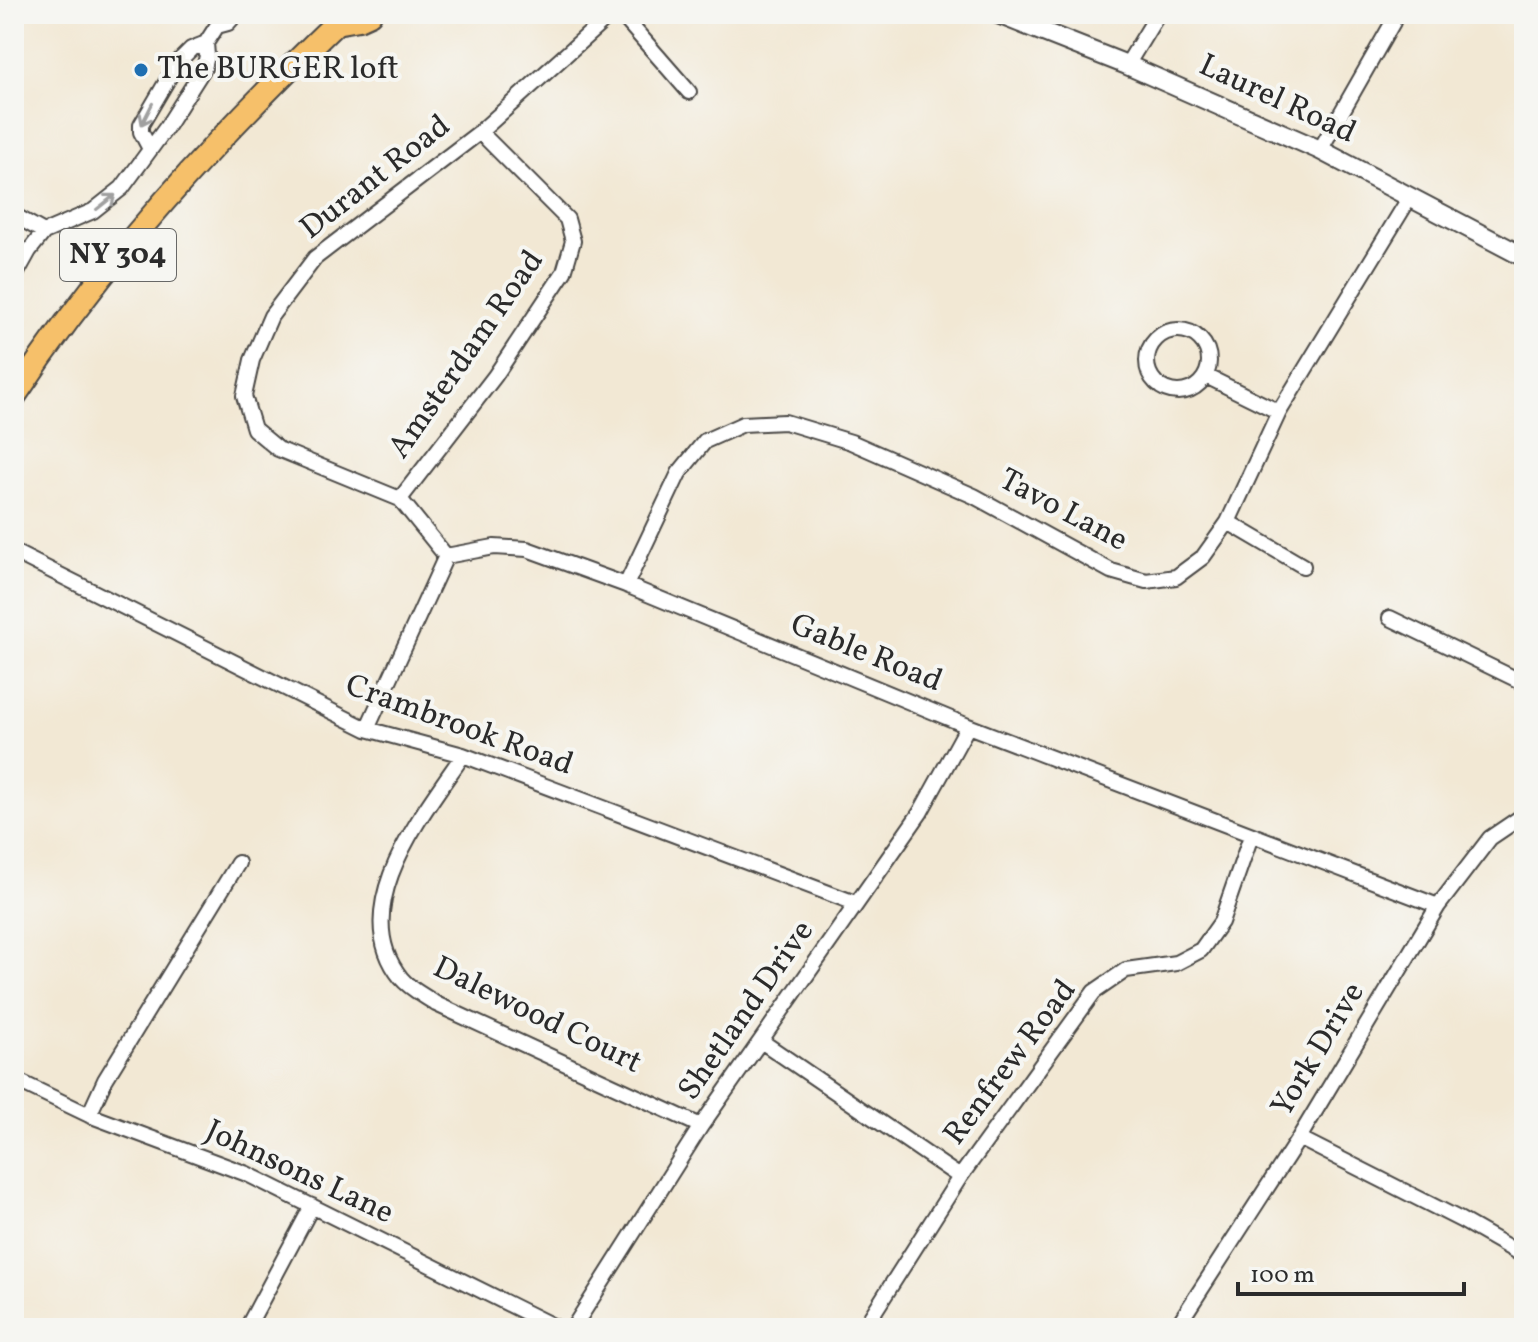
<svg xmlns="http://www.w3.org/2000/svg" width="1538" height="1342" font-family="Vollkorn,serif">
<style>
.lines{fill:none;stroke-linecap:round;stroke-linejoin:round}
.minor-casing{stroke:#494744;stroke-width:18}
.tertiary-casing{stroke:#494744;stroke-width:22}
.primary-casing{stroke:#494744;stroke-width:26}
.minor{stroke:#fff;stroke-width:14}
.tertiary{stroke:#fff;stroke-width:18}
.primary{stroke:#f6c06b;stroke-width:22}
.oneway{stroke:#a0a0a0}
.poi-dot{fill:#1f6fb2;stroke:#f6f6f2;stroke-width:3}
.labels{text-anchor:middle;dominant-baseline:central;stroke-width:8;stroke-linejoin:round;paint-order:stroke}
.shield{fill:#f6f6f2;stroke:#686867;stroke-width:2}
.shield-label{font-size:30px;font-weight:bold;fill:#2b2b2b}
.poi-label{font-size:32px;fill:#2b2b2b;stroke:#f6f6f2;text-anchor:start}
.street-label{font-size:32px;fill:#2b2b2b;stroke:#f6f6f2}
</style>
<rect width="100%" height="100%" fill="#f6f6f2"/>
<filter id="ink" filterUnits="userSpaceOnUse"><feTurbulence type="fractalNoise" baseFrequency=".0125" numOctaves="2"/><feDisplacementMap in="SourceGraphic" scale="16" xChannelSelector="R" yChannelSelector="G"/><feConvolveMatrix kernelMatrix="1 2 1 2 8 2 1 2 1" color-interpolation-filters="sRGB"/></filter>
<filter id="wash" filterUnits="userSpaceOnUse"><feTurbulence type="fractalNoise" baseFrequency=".006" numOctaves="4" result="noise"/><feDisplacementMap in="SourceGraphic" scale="32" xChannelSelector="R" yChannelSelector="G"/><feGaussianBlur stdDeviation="1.8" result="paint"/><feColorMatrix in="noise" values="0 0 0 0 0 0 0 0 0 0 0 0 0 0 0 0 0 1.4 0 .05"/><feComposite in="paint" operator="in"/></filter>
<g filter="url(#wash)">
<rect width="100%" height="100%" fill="#f2e8d4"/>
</g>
<g filter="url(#ink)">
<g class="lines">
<g class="minor-casing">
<path id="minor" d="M 621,14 L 689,92
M 1127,65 L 1158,14
M 150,149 L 141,132 L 141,125 L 178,62 L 191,49 L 206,43 L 217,26 L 228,23 L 236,14
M 1320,150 L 1393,22
M 14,215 L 44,232
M 14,278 L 29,251 L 44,232 L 93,211 L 122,188 L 166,128 L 204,68 L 207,56 L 206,43
M1147 361a31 31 0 1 1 62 0a31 31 0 1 1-62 0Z
M 1206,376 L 1279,412
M 400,499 L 495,376 L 564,272 L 573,241 L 567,219 L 480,132
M 1228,522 L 1303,566
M 14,552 L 367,729 L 463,755 L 855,903
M 446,556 L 494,547 L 527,549 L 626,585 L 968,726 L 1438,906
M 446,556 L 400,499 L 278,449 L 254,429 L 244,396 L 252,360 L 271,316 L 315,258 L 480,132 L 611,14
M 626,585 L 679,473 L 705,441 L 743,424 L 785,422 L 851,442 L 974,496 L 1111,571 L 1146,581 L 1176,577 L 1203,557 L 1228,522 L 1279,412 L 1410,197
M 1390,618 L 1524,683
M 367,729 L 446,556
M 463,755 C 423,814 345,908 401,978 C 410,989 425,996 436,1004 L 701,1126
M 761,1041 L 960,1177
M 14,1079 L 89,1115 L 247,1174 L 557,1328
M 89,1115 L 105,1080 L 238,863
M 1299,1138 L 1461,1220 L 1524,1256
M 247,1328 L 312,1206
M 573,1328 L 701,1126 L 920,813 L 968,726
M 864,1328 L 960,1177 L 1094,992 L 1126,970 L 1176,963 L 1201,950 L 1221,922 L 1251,836
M 1176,1328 L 1299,1138 L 1438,906 L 1490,838 L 1524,815"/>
</g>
<g class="tertiary-casing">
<path id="tertiary" d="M 998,14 L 1127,65 L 1320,150 L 1524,257"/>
</g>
<g class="primary-casing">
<path id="primary" d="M 336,23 L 359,19 L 370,14
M 14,397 C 105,259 217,137 336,23"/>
</g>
<use href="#minor" class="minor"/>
<use href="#tertiary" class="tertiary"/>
<use href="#primary" class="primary"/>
</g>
<defs><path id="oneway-shaft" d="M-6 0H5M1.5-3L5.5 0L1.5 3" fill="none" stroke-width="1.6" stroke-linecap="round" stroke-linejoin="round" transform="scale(2)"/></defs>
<g class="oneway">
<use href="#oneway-shaft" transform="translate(147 114) rotate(117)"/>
<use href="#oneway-shaft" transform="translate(106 202) rotate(-38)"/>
</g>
</g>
<circle class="poi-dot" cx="141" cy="70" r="8"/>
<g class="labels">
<rect class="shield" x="60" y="229" width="116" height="52" rx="6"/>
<g class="shield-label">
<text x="118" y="255">NY 304</text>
</g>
<g class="poi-label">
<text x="157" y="70">The BURGER loft</text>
</g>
<g class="street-label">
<text transform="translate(1277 100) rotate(25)">Laurel Road</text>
<text transform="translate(376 178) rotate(-38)">Durant Road</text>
<text transform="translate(467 355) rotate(-55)">Amsterdam Road</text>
<text transform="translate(1063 511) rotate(28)">Tavo Lane</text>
<text transform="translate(866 654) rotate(22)">Gable Road</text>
<text transform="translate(459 726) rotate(20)">Crambrook Road</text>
<text transform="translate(747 1011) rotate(-55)">Shetland Drive</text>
<text transform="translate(537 1016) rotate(26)">Dalewood Court</text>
<text transform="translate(1319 1050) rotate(-59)">York Drive</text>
<text transform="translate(1011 1063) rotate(-53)">Renfrew Road</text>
<text transform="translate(299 1173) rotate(25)">Johnsons Lane</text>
</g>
</g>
<rect width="1538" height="1342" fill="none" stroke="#f6f6f2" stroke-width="48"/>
<path d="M1238 1282v12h226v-12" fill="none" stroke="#2b2b2b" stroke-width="4"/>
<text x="1250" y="1282" font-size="24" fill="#2b2b2b" stroke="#f6f6f2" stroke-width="6" paint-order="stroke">100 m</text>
</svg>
